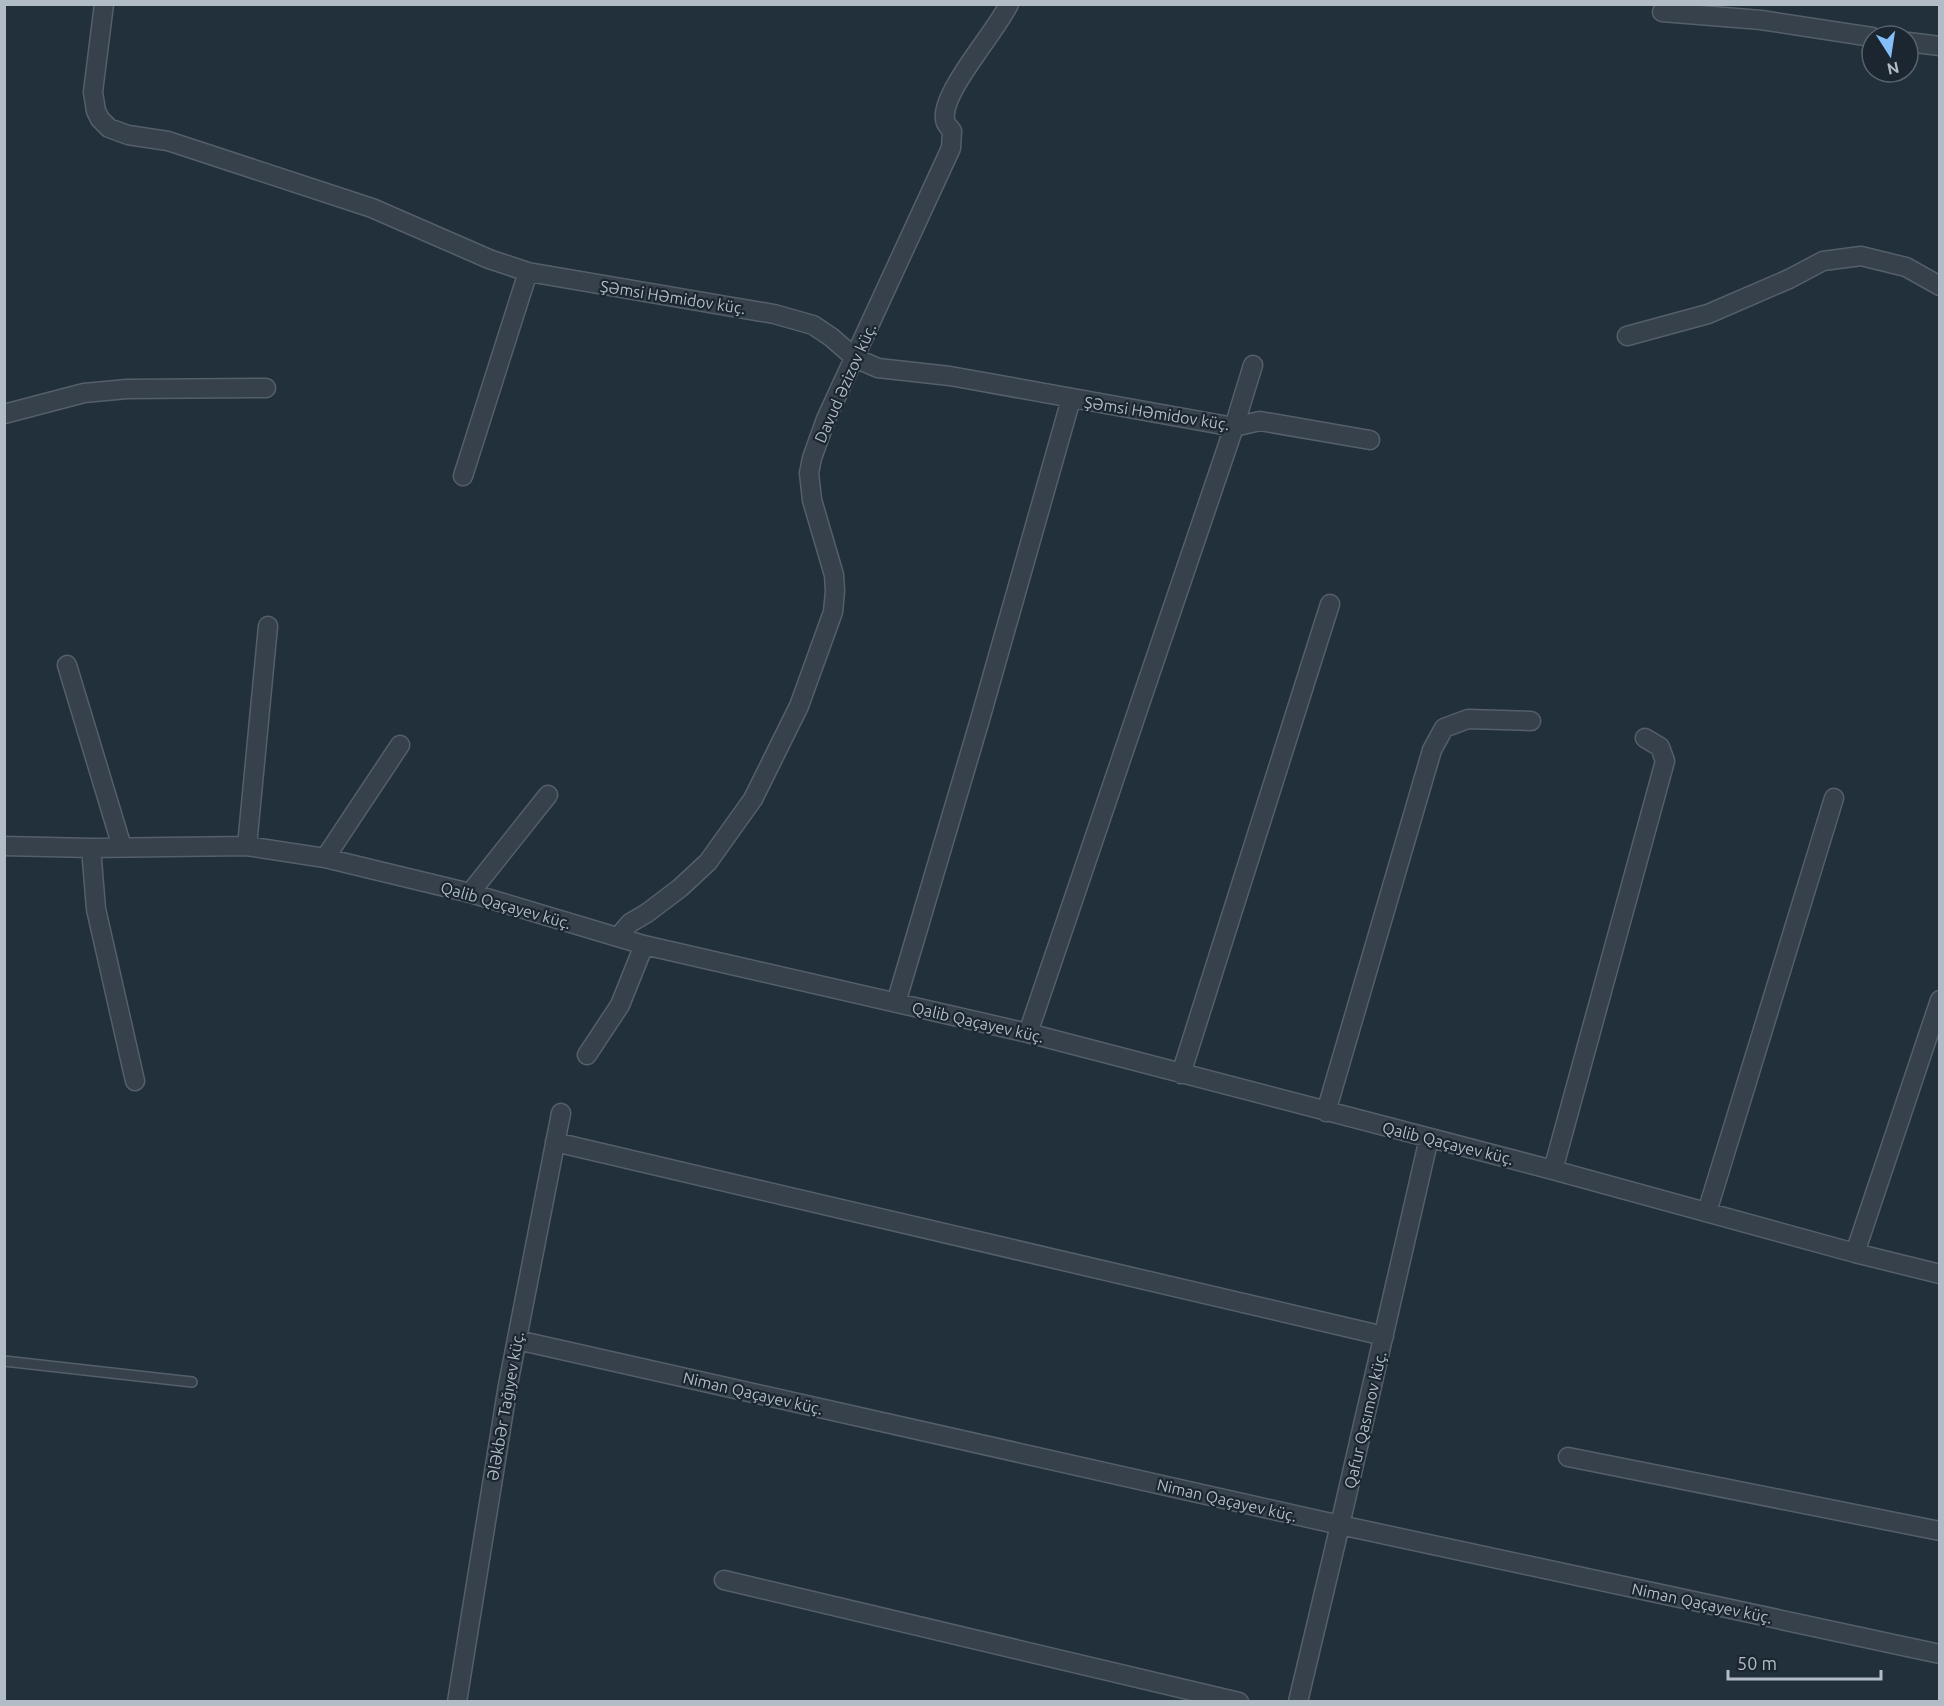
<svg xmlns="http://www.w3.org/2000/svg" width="1944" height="1706" font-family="Ubuntu,sans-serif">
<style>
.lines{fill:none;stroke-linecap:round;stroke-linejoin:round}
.service-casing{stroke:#545f69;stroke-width:12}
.minor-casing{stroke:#545f69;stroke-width:21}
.service{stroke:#36414c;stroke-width:9}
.minor{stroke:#36414c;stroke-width:18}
.labels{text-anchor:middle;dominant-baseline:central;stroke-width:4.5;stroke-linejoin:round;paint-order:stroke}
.street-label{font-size:16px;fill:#b1bcc7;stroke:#1b2630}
</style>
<rect width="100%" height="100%" fill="#22303b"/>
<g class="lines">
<g class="service-casing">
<path id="service" d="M 4,1361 L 192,1382"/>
</g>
<g class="minor-casing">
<path id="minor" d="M 104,4 L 93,92 L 96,111 L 100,119 L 109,128 L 128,135 L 168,141 L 372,208 L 489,259 L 528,272 L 774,314 L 813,325 L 831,337 L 855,358 L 878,368 L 950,376 L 1234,427 L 1260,421 L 1370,440
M 1662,12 L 1761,20 L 1872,37
M 1908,42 L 1940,46
M 1627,336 L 1708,314 L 1789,279 L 1823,261 L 1861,256 L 1906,267 L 1940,286
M 4,414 L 84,393 L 127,389 L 266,388
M 463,476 L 528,272
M 67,665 L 122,847
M 4,846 L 91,848 L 247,846 L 325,858 L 470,893 L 644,945 L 1028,1033 L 1553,1170 L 1855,1253 L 1940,1274
M 247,846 L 268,626
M 91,848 L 96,909 L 135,1081
M 325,858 L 400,745
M 470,893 L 548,795
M 618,937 L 630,923 L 647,913 L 680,888 L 708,862 L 753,799 L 799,706 L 833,612 L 835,591 L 834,575 L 812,500 L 809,473 L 812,458 L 826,419 L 951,148 L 952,131 C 949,127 945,124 945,119 C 941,92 996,32 1009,4
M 896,1003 L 979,723 L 1071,399
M 1028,1033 L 1234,427 L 1253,365
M 587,1055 L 620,1005 L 644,945
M 1181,1074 L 1330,604
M 1326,1112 L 1432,750 L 1444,728 L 1468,719 L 1531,721
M 555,1142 L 1384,1336
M 1553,1170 L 1665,761 L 1660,747 L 1645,738
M 1707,1212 L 1834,798
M 1855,1253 L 1940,1000
M 517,1340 L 1340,1525 L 1940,1654
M 1568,1457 L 1940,1531
M 724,1580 L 1239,1702
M 457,1702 L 508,1385 L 561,1113
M 1298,1702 L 1340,1525 L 1429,1138"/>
</g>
<use href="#service" class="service"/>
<use href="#minor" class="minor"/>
</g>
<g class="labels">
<g class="street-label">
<text transform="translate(673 297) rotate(9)">Şəmsi Həmidov küç.</text>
<text transform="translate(845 383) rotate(-66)">Davud Əzizov küç.</text>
<text transform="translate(1157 413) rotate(9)">Şəmsi Həmidov küç.</text>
<text transform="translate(506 905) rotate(16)">Qalib Qaçayev küç.</text>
<text transform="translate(978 1022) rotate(13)">Qalib Qaçayev küç.</text>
<text transform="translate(1448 1143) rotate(14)">Qalib Qaçayev küç.</text>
<text transform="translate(753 1393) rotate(13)">Niman Qaçayev küç.</text>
<text transform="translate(505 1406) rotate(-80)">Ələkbər Tağıyev küç.</text>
<text transform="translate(1365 1420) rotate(-77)">Qafur Qasımov küç.</text>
<text transform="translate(1227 1500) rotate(13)">Niman Qaçayev küç.</text>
<text transform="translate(1702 1603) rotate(12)">Niman Qaçayev küç.</text>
</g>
</g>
<rect width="1944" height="1706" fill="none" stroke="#b1bcc7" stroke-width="12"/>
<g transform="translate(1890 54) rotate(168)"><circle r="28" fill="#1b2630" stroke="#57626c" stroke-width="1.5"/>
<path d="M0-4.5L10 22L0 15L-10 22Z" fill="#84bff9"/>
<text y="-9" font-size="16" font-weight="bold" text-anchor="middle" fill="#b1bcc7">N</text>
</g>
<path d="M1728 1670v9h153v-9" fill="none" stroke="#b1bcc7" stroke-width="3"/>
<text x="1737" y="1670" font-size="18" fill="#b1bcc7" stroke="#1b2630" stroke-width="4.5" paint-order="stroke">50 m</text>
</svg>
